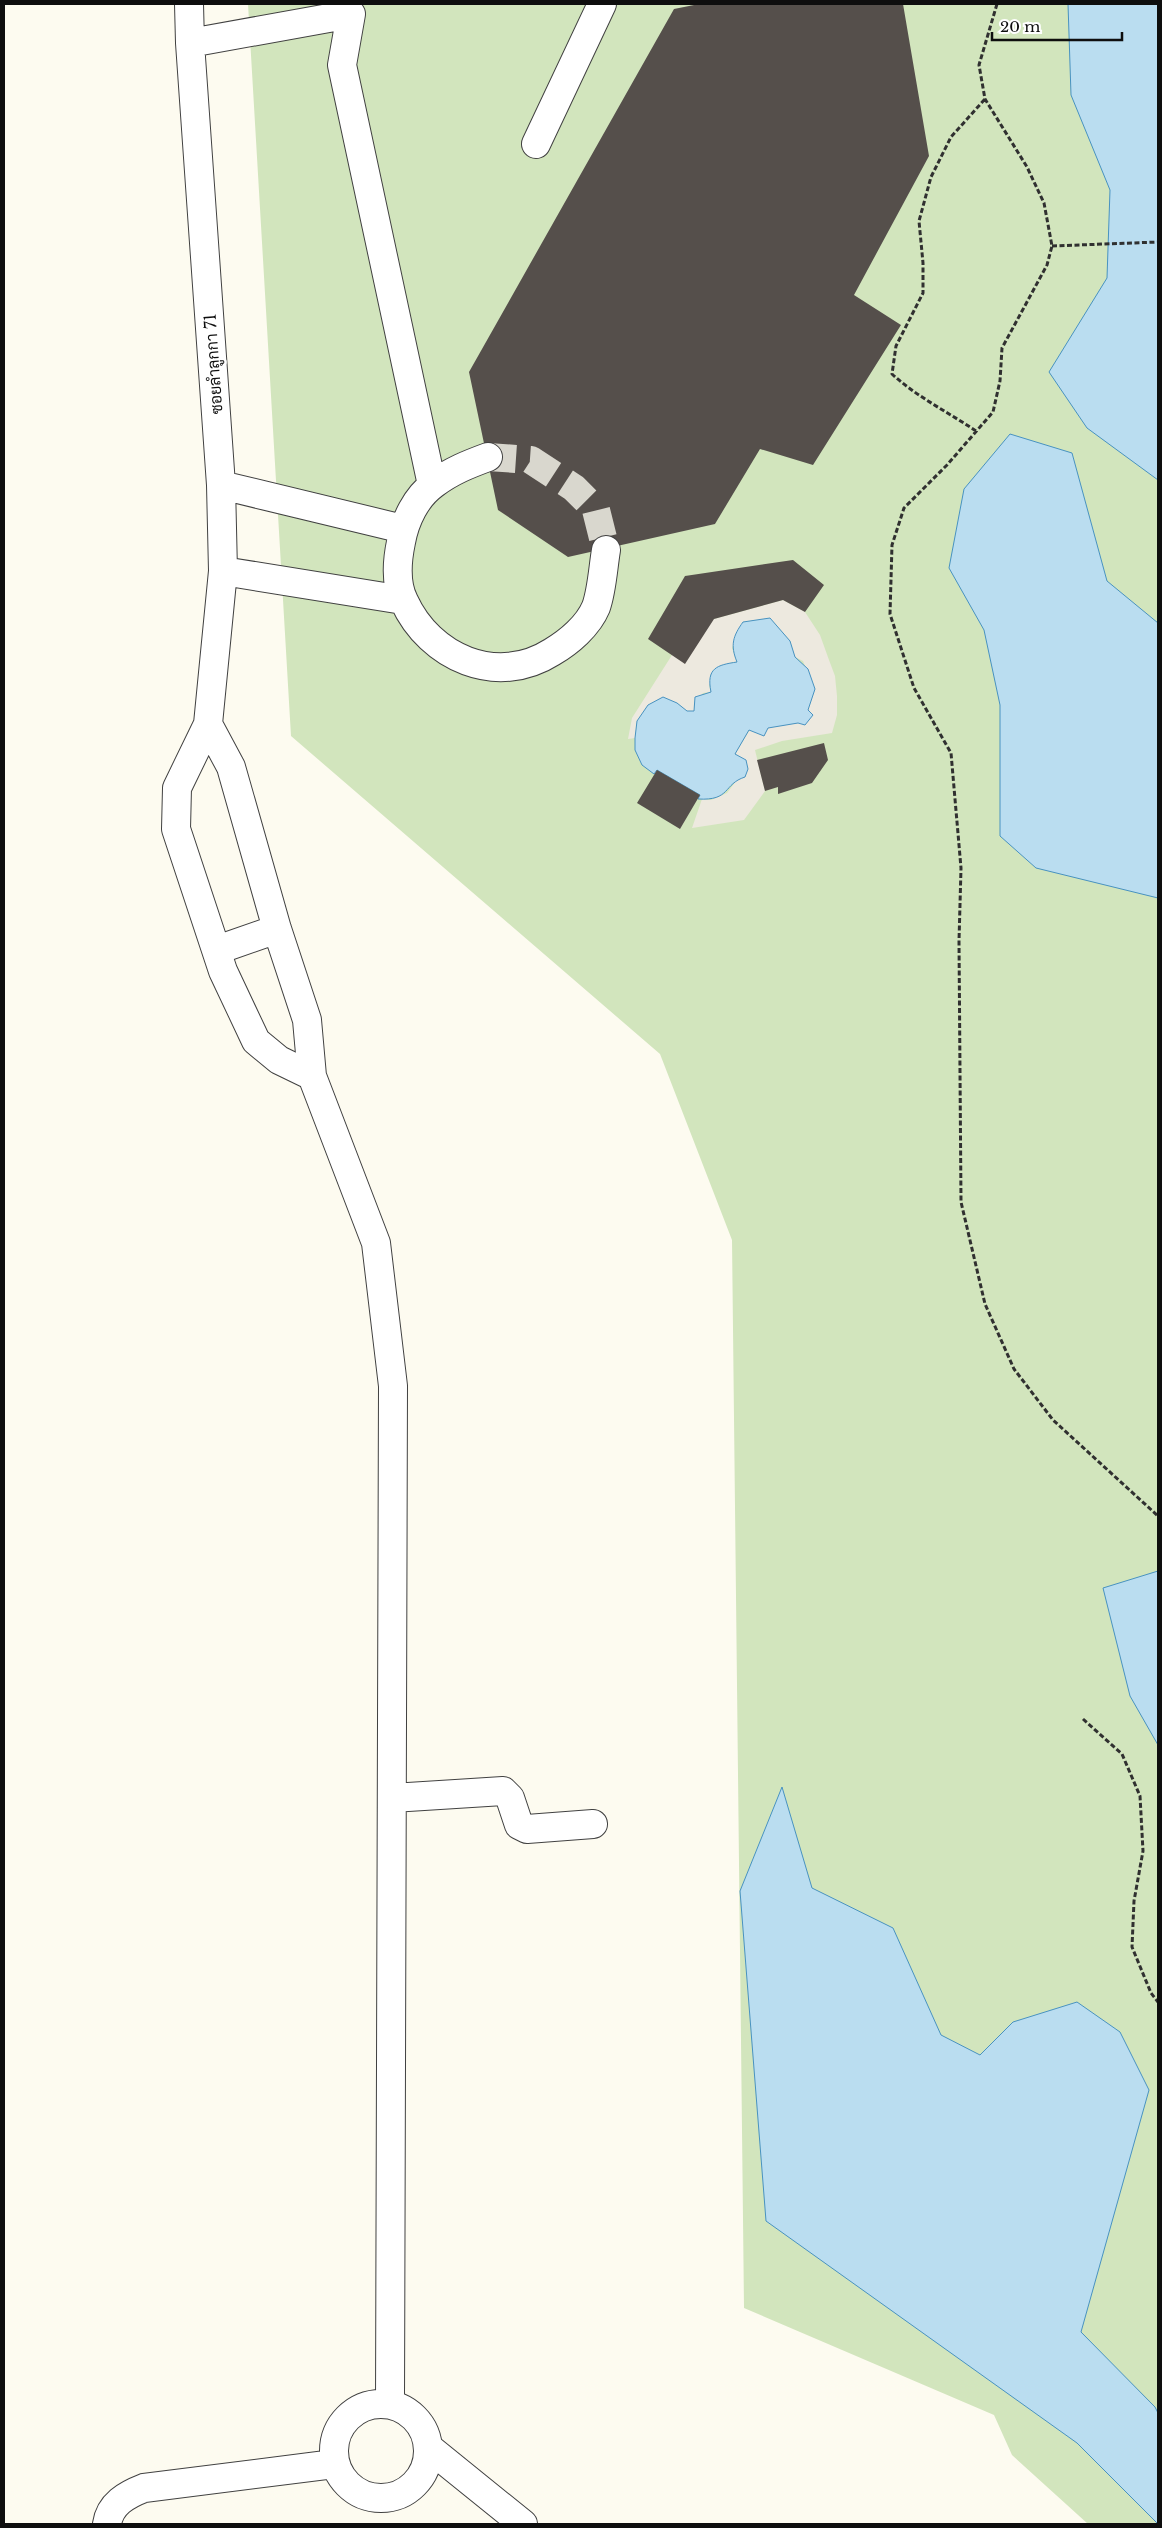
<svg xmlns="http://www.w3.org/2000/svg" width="1162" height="2528" font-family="'Libre Baskerville',Sarabun,serif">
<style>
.green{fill:#d2e5bd}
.plaza{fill:#ede9df}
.water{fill:#baddf0;stroke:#4892c0}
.building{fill:#554f4b}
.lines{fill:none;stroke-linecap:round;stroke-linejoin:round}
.minor-tunnel{stroke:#d9d7ce;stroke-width:28;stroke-dasharray:28 14;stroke-linecap:butt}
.minor-casing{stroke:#414141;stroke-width:30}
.path{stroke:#303030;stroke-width:3;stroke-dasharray:5 2.5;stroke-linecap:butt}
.minor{stroke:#fff;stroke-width:28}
.labels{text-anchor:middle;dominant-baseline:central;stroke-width:5;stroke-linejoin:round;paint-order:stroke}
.street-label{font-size:16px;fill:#0e0e0e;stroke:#fff}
</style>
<rect width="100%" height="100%" fill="#fdfbf0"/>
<path class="green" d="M 248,4 L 1158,4 L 1158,2524 L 1088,2524 L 1012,2455 L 994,2415 L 744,2308 L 732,1240 L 660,1054 L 291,736 Z"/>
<path class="plaza" d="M 783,600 L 805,612 L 820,635 L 829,660 L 835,676 L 837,696 L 837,715 L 832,733 L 782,741 L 755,750 L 765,791 L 744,820 L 692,828 L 702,799 L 711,800 L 727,793 L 737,780 L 735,754 L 750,729 L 798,723 L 808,710 L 815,689 L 803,661 L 795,657 L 790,641 L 770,618 L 743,622 L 732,648 L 737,662 L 730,663 L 709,685 L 711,692 L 703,693 L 694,704 L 694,711 L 687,711 L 677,703 L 637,721 L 635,738 L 628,739 L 632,718 L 672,655 L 714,619 Z"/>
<path class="water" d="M 1068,4 L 1158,4 L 1158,480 L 1087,428 L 1049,372 L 1107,278 L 1110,190 L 1071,95 Z
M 1010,434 L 1072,453 L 1107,581 L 1158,623 L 1158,898 L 1036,868 L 1000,836 L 1000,705 L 984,630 L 949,568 L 964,489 Z
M 770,618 L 790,641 L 795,657 L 808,669 L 815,689 L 808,710 L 813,715 L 805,725 L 798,723 L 768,728 L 764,736 L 749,730 L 735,754 L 746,760 L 748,769 L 745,777 C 723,784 731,801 698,799 L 700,795 L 657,770 L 654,774 L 642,765 L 635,750 L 635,738 L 637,721 L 648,705 L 663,697 L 677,703 L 687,711 L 694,711 L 695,697 L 711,692 C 706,668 717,665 737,662 C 730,645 733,636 743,622 Z
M 1158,1571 L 1158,1745 L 1130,1696 L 1103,1588 Z
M 782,1787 L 812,1888 L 893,1928 L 941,2035 L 980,2055 L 1013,2022 L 1077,2002 L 1120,2032 L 1149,2090 L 1081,2332 L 1155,2407 L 1158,2413 L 1158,2524 L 1077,2443 L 766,2221 L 740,1891 Z"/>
<path class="building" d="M 699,4 L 903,4 L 929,156 L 854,295 L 901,325 L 813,465 L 760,449 L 715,524 L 568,557 L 498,510 L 469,372 L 674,9 Z
M 793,560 L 824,585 L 805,612 L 783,600 L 714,619 L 685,664 L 648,639 L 685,576 Z
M 824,743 L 828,760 L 812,783 L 778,794 L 778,787 L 765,791 L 757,760 Z
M 657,770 L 700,795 L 680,829 L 637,803 Z"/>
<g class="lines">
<path class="minor-tunnel" d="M 488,457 L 531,460 L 574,488 L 596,510 L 606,550"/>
<g class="minor-casing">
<path id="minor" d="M 189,4 L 190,43 L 221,485 L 223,571 L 208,724 L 177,788 L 176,829 L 223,971 L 256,1041 L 279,1060 L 312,1076
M 190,43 L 351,14 L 342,65 L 432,485
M 536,144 L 602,4
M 488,457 C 469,464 451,471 434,484 C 416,497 405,520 401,542 C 397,561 395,583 404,601 C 430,658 497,687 552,652 C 569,642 588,626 596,607 C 602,590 603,568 606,550
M 221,485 L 403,529
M 223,571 L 403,600
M 208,724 L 231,767 L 277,929 L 307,1020 L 312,1076 L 376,1243 L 393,1386 L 390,2403
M 217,950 L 277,929
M 392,1798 L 503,1791 L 510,1798 L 519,1825 L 527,1829 L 593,1824
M334 2451a47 47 0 1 1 94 0a47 47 0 1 1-94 0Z
M 429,2448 L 523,2524
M 107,2524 C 110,2504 126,2495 144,2488 L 334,2464"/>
</g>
<path class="path" d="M 997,4 L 979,65 L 985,99 L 1027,167 L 1044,203 L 1052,246 L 1047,265 L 1002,348 L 1000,381 L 993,412 L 947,465 L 904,508 L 892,545 L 890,614 L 914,688 L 951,753 L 961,868 L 959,941 L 961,1202 L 985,1304 L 1014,1369 L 1053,1420 L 1158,1516
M 1052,246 L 1158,242
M 976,431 C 948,412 917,397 892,374 L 896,346 L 923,293 L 923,263 L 919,221 L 931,177 L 951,137 L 985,99
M 1083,1719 L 1122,1754 L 1140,1796 L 1143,1851 L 1134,1901 L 1132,1947 L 1151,1993 L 1158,2002"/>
<use href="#minor" class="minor"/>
</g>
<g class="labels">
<g class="street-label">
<text transform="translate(213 364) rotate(-94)">ซอยลำลูกกา 71</text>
</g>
</g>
<rect width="1162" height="2528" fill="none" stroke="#0e0e0e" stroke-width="10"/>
<path d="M992 32v8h130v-8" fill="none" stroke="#0e0e0e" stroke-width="2.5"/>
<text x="1000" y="32" font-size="15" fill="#0e0e0e" stroke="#ffffff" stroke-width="4" paint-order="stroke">20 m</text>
</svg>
